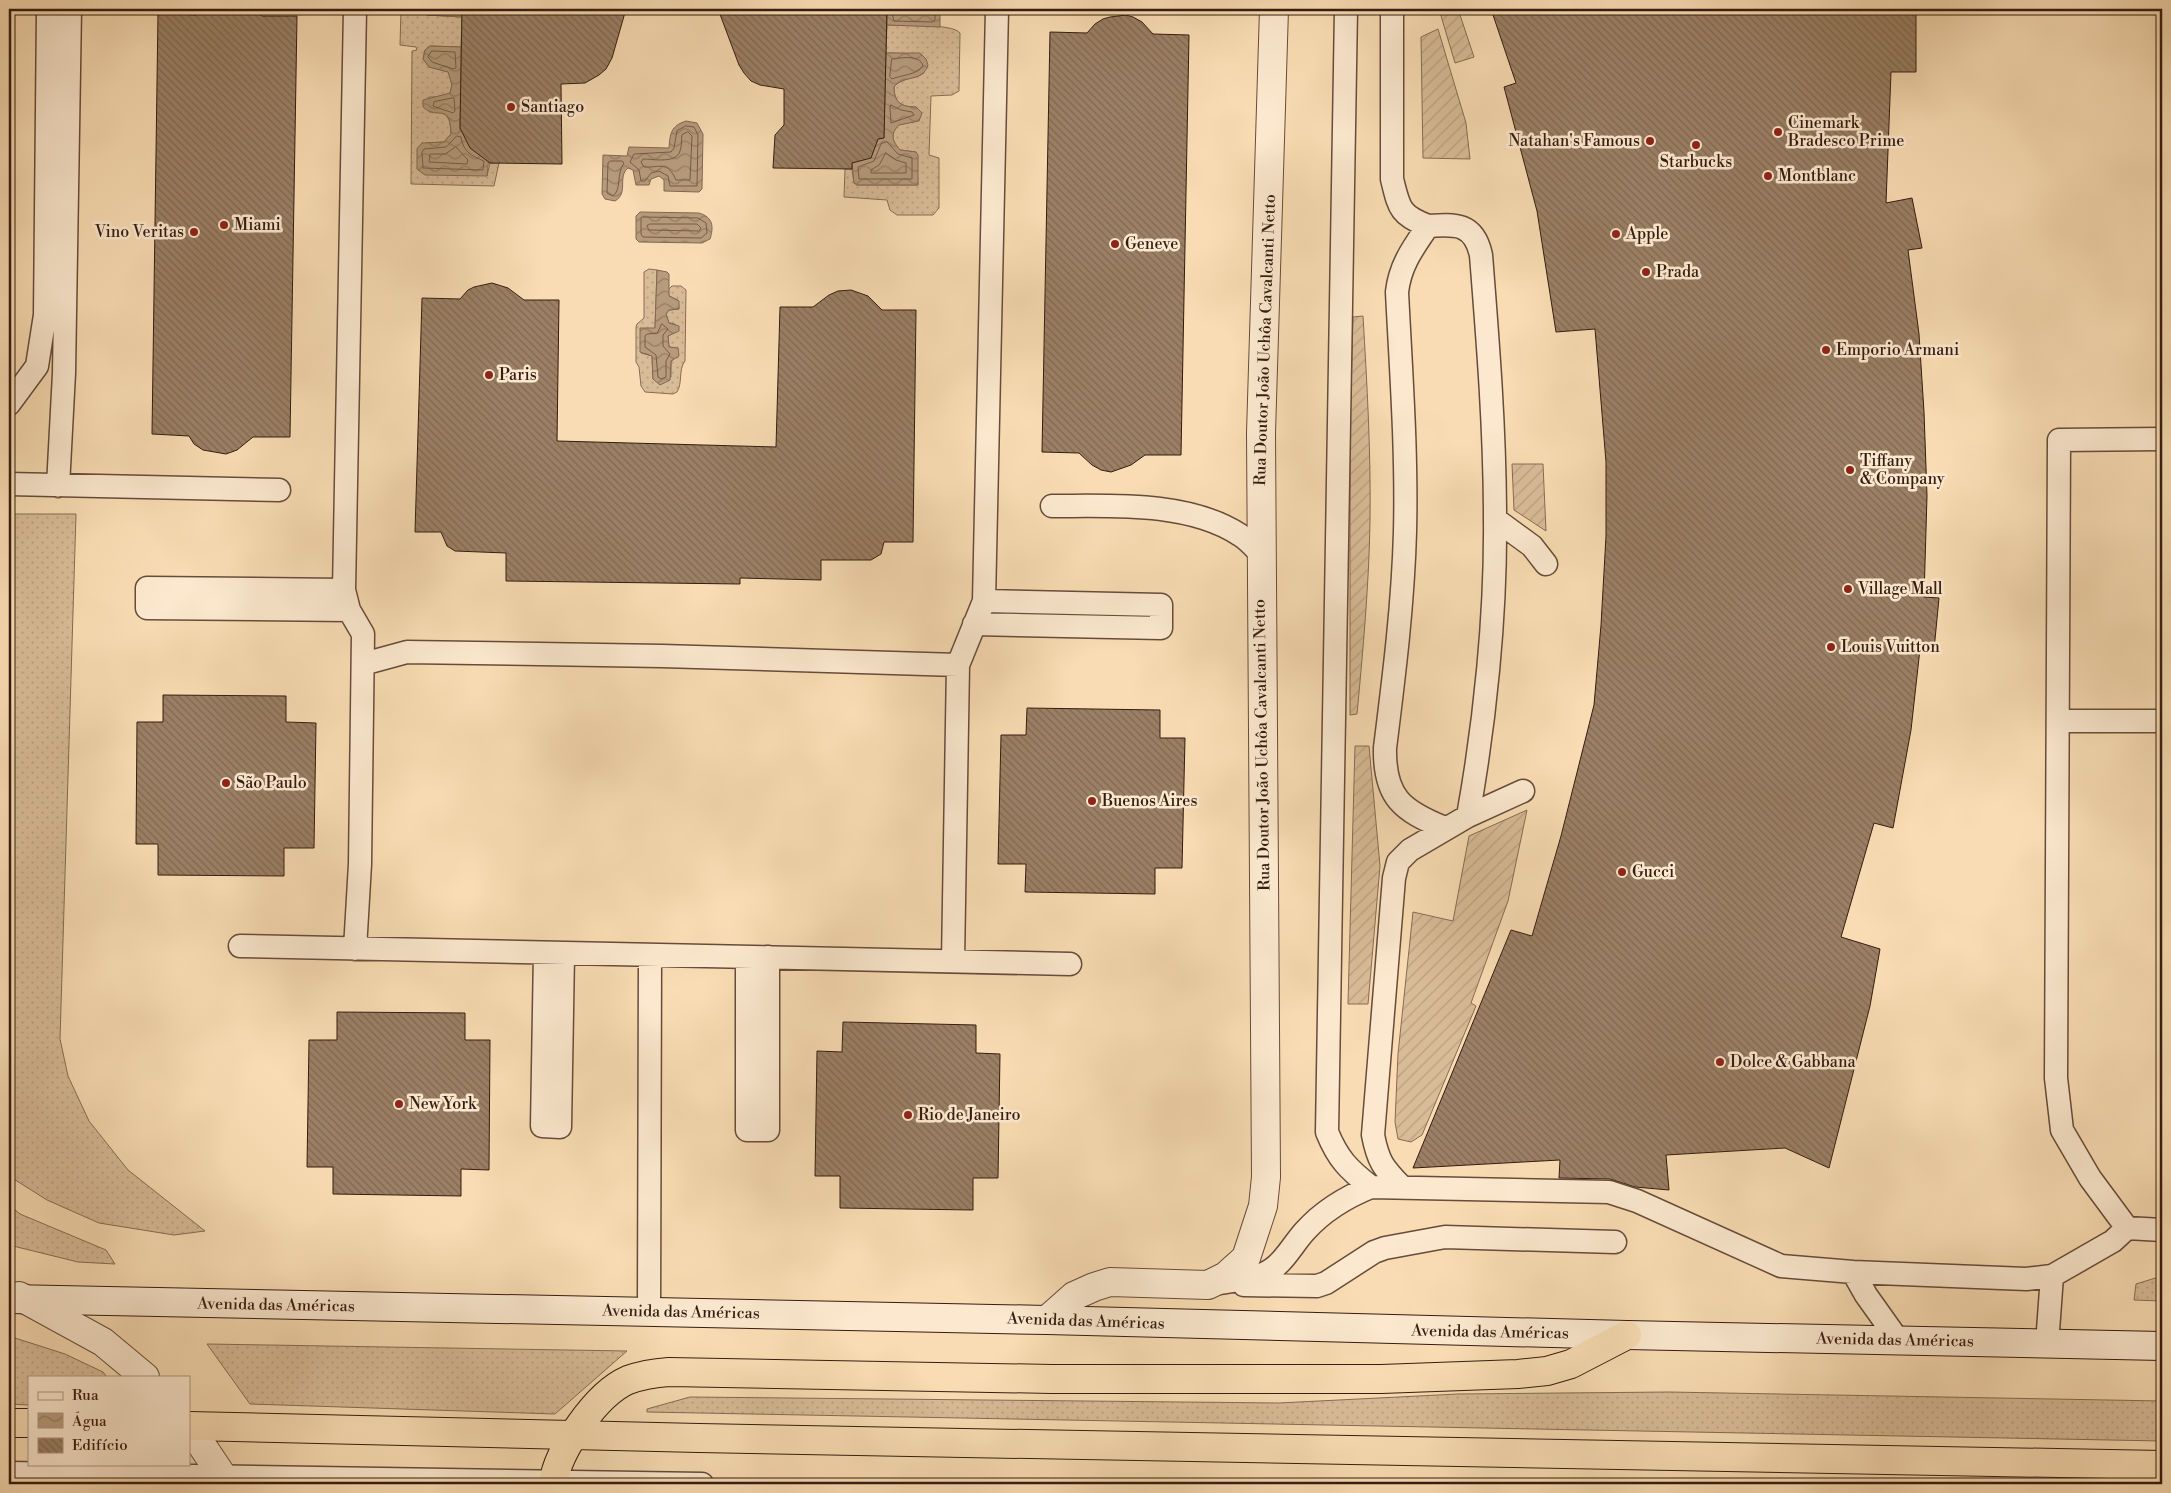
<svg xmlns="http://www.w3.org/2000/svg" width="2171" height="1493" font-family="'Libre Bodoni',serif">
<style>
.grass{fill:url(#grass-dots);stroke:#866c54}
.garden{fill:url(#garden-furrows);stroke:#866c54}
.water{fill:url(#water-waves);stroke:#826851}
.lines{fill:none;stroke-linecap:round;stroke-linejoin:round}
.shore{stroke:#765c46;stroke-width:1}
.building{fill:url(#building-back-hatch);stroke:#351c11}
.service-casing{stroke:#664c3a;stroke-width:25}
.minor-casing{stroke:#664c3a;stroke-width:30}
.tertiary-casing{stroke:#664c3a;stroke-width:30}
.secondary-casing{stroke:#351c11;stroke-width:30}
.trunk-casing{stroke:#351c11;stroke-width:30}
.service{stroke:#fbe8ce;stroke-width:22}
.minor{stroke:#fbe8ce;stroke-width:28}
.tertiary{stroke:#fbe8ce;stroke-width:28}
.secondary{stroke:#fbe8ce;stroke-width:28}
.trunk{stroke:#f9dcb3;stroke-width:28}
.poi-dot{fill:#8f2418;stroke:#fbe8ce;stroke-width:2}
.labels{text-anchor:middle;dominant-baseline:central;stroke-width:5;stroke-linejoin:round;paint-order:stroke}
.poi-label{font-size:16px;fill:#351c11;stroke:#fbe8ce;text-anchor:start}
.street-label{font-size:16px;fill:#351c11;stroke:#fbe8ce}
</style>
<defs>
<pattern id="grass-dots" width="8" height="8" patternUnits="userSpaceOnUse" patternTransform="scale(1.25)"><rect width="8" height="8" fill="#d8bb97"/><path d="M2 2h.1M6 6h.1" fill="none" stroke="#baa081" stroke-width="1.8" stroke-linecap="round"/></pattern>
<pattern id="garden-furrows" width="10" height="10" patternUnits="userSpaceOnUse" patternTransform="scale(1.25)"><rect width="10" height="10" fill="#d8bb97"/><path d="M-1 1l2-2M0 10L10 0M9 11l2-2" fill="none" stroke="#baa081"/></pattern>
<pattern id="water-waves" width="16" height="10" patternUnits="userSpaceOnUse" patternTransform="scale(1.25)"><rect width="16" height="10" fill="#b69b7c"/><path d="M0 5q4-4 8 0t8 0" fill="none" stroke="#957e64"/></pattern>
<pattern id="building-back-hatch" width="6" height="6" patternUnits="userSpaceOnUse" patternTransform="scale(1.25)"><rect width="6" height="6" fill="#9b8065"/><path d="M-1 5l2 2M0 0l6 6M5-1l2 2" fill="none" stroke="#7f6852"/></pattern>
</defs>
<rect width="100%" height="100%" fill="#f9dcb3"/>
<filter id="stains"><feTurbulence type="fractalNoise" baseFrequency=".004" numOctaves="4"/><feColorMatrix values="0 0 0 0 .2 0 0 0 0 .09 0 0 0 0 .02 0 0 0 .5 -.17"/></filter>
<radialGradient id="worn" r=".72"><stop offset=".6" stop-color="#630" stop-opacity="0"/><stop offset="1" stop-color="#630" stop-opacity=".3"/></radialGradient>
<path class="grass" d="M 401,9 L 421,9 L 427,15 L 462,17 L 461,47 L 430,46 L 425,50 L 423,59 L 429,67 L 449,72 L 452,85 L 450,93 L 441,97 L 429,97 L 429,112 C 448,112 450,116 451,134 L 444,142 L 426,143 L 487,176 L 490,163 L 499,163 L 494,186 L 411,184 L 412,51 L 417,50 L 416,47 L 400,45 Z
M 887,25 C 902,26 952,23 960,33 L 959,91 L 952,95 L 931,96 L 929,155 L 939,158 L 939,208 L 933,215 L 897,215 L 890,210 L 887,200 L 844,197 L 845,169 L 852,169 L 854,183 L 857,185 L 918,185 L 916,152 L 900,150 C 892,141 890,134 898,125 L 916,121 L 916,107 C 902,107 894,103 894,87 C 902,76 913,81 924,73 L 920,54 L 886,53 Z
M 649,269 L 657,270 L 655,328 L 641,353 L 652,356 L 653,379 L 671,377 L 671,362 L 674,358 L 677,348 L 669,347 L 668,336 L 671,334 L 675,324 L 669,323 L 666,314 L 669,310 L 679,309 L 678,300 L 669,296 L 668,290 L 672,286 L 681,286 L 686,290 L 685,361 C 678,370 683,382 677,392 L 673,394 L 645,392 L 641,386 L 639,367 L 636,362 L 636,327 L 637,324 L 644,318 L 644,272 Z
M 9,514 L 76,514 L 60,1039 L 68,1076 L 89,1121 L 128,1170 L 205,1231 L 174,1235 L 99,1223 L 47,1200 L 9,1176 Z
M 9,1205 L 20,1214 L 106,1250 L 115,1264 L 78,1262 L 9,1245 Z
M 2162,1276 L 2162,1301 L 2134,1300 L 2136,1284 Z
M 9,1338 L 15,1338 L 65,1354 L 103,1372 L 107,1377 L 29,1377 L 29,1405 L 9,1404 Z
M 207,1344 L 627,1351 L 555,1414 L 250,1404 Z
M 1669,1392 L 2162,1401 L 2162,1441 L 647,1412 L 647,1409 L 690,1397 L 1279,1403 L 1458,1394 Z"/>
<path class="garden" d="M 1439,9 L 1458,9 L 1474,57 L 1455,63 Z
M 1438,29 L 1466,123 L 1470,159 L 1423,158 L 1421,37 Z
M 1363,316 C 1367,384 1371,452 1370,521 C 1369,585 1363,650 1357,714 L 1350,715 L 1350,427 L 1353,317 Z
M 1512,464 L 1543,464 L 1546,531 L 1514,510 Z
M 1355,746 L 1369,746 L 1380,866 L 1368,1004 L 1348,1004 Z
M 1527,810 L 1508,901 L 1471,1003 L 1476,1006 L 1422,1135 L 1411,1142 L 1398,1139 L 1395,1122 L 1398,1054 L 1413,912 L 1453,921 L 1469,836 Z"/>
<path class="water" d="M 421,9 L 462,9 L 462,17 L 427,15 Z
M 866,9 L 940,9 L 940,27 L 887,25 L 887,12 L 866,11 Z
M 430,46 L 461,47 L 460,131 L 466,131 C 467,148 473,152 489,156 L 487,176 L 425,175 L 417,169 L 417,149 L 422,143 L 444,142 L 451,134 C 450,101 438,121 423,107 L 423,100 L 450,93 L 452,85 L 448,72 L 429,67 L 423,59 L 425,50 Z
M 886,53 L 920,53 L 926,59 L 928,65 C 923,82 903,75 894,87 C 894,103 902,107 916,107 L 922,113 L 919,121 L 899,125 C 890,134 892,141 900,150 L 916,152 L 918,155 L 918,185 L 857,185 L 854,183 L 852,163 L 871,157 L 878,139 L 884,138 Z
M 686,121 L 697,123 L 703,134 L 702,189 L 699,192 L 664,191 L 664,180 L 659,176 L 651,179 L 649,185 L 636,185 L 633,170 L 628,168 C 617,177 629,193 615,201 L 605,199 L 602,194 L 603,155 L 627,156 L 629,147 L 669,148 C 670,133 671,126 686,121 Z
M 640,212 L 699,213 C 713,217 714,227 710,239 L 702,243 L 639,242 L 636,239 L 636,216 Z
M 657,270 L 667,272 L 669,274 L 669,296 L 679,301 L 679,309 L 669,310 L 666,314 L 669,323 L 679,326 L 679,331 L 668,336 L 669,347 L 678,348 L 679,356 L 671,361 L 670,380 L 660,385 L 653,379 L 652,356 L 640,352 L 640,328 L 655,328 Z"/>
<g class="lines">
<path class="shore" d="M 891,9 L 894,21 L 933,22 L 935,20 L 935,9
M 432,51 L 455,52 L 456,68 L 453,69 L 432,62 L 428,57 Z
M 892,59 C 901,58 920,54 923,66 C 917,75 901,75 892,79 L 890,77 Z
M 454,98 L 455,111 L 453,113 L 433,106 L 434,102 Z
M 891,105 L 901,110 L 912,112 L 914,115 L 891,123 L 890,108 Z
M 686,126 L 694,127 L 698,135 L 697,186 L 670,186 L 668,176 L 659,171 L 651,173 L 645,181 L 641,181 L 639,170 L 630,162 L 634,154 L 671,152 L 674,148 L 677,131 Z
M 688,132 L 692,136 L 690,180 L 676,180 C 667,160 660,168 644,167 L 641,162 L 643,159 C 654,159 676,164 680,151 C 682,146 681,140 682,135 Z
M 457,136 L 461,137 C 463,152 472,156 484,161 L 483,170 L 423,168 L 422,152 L 424,149 L 446,147 Z
M 887,142 L 898,154 L 912,158 L 912,179 L 859,179 L 858,167 L 874,161 L 881,144 Z
M 456,147 L 468,160 L 467,164 L 429,162 L 430,154 L 445,154 Z
M 886,153 L 896,160 L 906,163 L 906,173 L 871,173 L 871,170 L 879,165 Z
M 611,161 L 622,161 L 624,163 C 616,174 622,189 613,196 L 607,193 L 608,163 Z
M 643,217 L 698,218 L 706,223 L 707,233 L 701,238 L 643,237 L 641,234 L 641,219 Z
M 650,224 L 697,224 L 701,228 L 699,231 L 649,230 L 647,226 Z
M 662,324 L 668,329 L 663,335 L 663,346 L 670,354 L 666,361 L 666,377 L 661,379 L 658,377 L 656,355 L 645,347 L 645,336 L 647,334 L 657,333 Z"/>
</g>
<path class="building" d="M 202,9 L 254,9 L 262,16 L 297,16 L 290,437 L 253,437 L 237,450 L 226,454 L 203,450 L 194,444 L 189,436 L 152,434 L 158,13 L 196,15 Z
M 462,9 L 626,9 L 612,58 L 606,69 L 599,75 L 585,83 L 561,84 L 562,164 L 490,163 L 470,148 L 460,128 Z
M 718,9 L 887,9 L 884,138 L 878,139 L 871,158 L 852,163 L 852,169 L 773,168 L 775,135 L 784,125 L 784,89 L 760,85 L 751,81 L 744,73 L 739,65 Z
M 1491,9 L 1916,9 L 1916,72 L 1891,72 L 1886,203 L 1912,198 L 1922,248 L 1908,250 L 1919,334 L 1924,412 L 1927,496 L 1924,597 L 1939,598 L 1934,650 L 1920,649 L 1911,730 L 1893,828 L 1874,823 L 1841,937 L 1880,949 L 1870,1006 L 1829,1168 L 1785,1148 L 1666,1155 L 1669,1190 L 1635,1187 L 1610,1179 L 1559,1178 L 1560,1160 L 1413,1168 L 1511,930 L 1532,936 L 1561,836 L 1594,705 L 1601,625 L 1606,536 L 1606,462 L 1595,329 L 1556,332 L 1537,211 L 1504,87 L 1516,83 Z
M 1126,15 L 1133,17 L 1142,22 L 1153,34 L 1189,35 L 1181,455 L 1145,455 L 1131,465 L 1111,472 L 1101,470 L 1092,465 L 1079,453 L 1042,452 L 1050,32 L 1087,33 L 1095,24 L 1103,19 L 1110,17 Z
M 492,283 L 508,288 L 524,300 L 559,300 L 557,441 L 776,447 L 780,307 L 813,307 L 829,295 L 838,291 L 851,290 L 868,296 L 882,310 L 916,310 L 913,542 L 884,542 L 881,554 L 871,560 L 821,560 L 821,580 L 740,578 L 740,584 L 506,581 L 506,553 L 455,551 L 447,546 L 441,532 L 415,532 L 422,298 L 460,299 L 468,290 L 474,287 Z
M 163,695 L 286,696 L 286,722 L 316,723 L 314,848 L 284,848 L 284,876 L 158,875 L 158,844 L 136,844 L 137,722 L 163,722 Z
M 1027,708 L 1160,710 L 1160,738 L 1185,738 L 1182,868 L 1155,868 L 1155,894 L 1025,892 L 1026,864 L 998,864 L 1001,735 L 1026,735 Z
M 337,1012 L 465,1013 L 465,1040 L 490,1040 L 489,1170 L 461,1169 L 461,1196 L 333,1194 L 333,1167 L 307,1167 L 309,1040 L 337,1040 Z
M 843,1022 L 976,1025 L 976,1053 L 1000,1054 L 998,1178 L 973,1178 L 973,1210 L 840,1208 L 840,1176 L 815,1176 L 817,1051 L 842,1052 Z"/>
<g class="lines">
<g class="service-casing">
<path id="service" d="M 355,9 L 344,590 L 349,610 L 363,634 L 360,864 L 355,949
M 1346,9 L 1327,1132 C 1338,1159 1348,1169 1371,1187
M 1392,9 L 1392,179 C 1399,207 1399,215 1428,226
M 9,404 L 37,366 L 45,315 L 48,9
M 9,484 L 279,490
M 58,486 L 64,373 L 70,9
M 1052,506 C 1111,506 1188,501 1240,535 C 1247,539 1254,547 1260,553
M 1495,519 L 1532,546 L 1546,564
M 344,590 L 147,588 L 147,608 L 349,610
M 974,624 L 1161,628 L 1161,605 L 984,601
M 363,664 L 407,652 L 662,656 L 958,665
M 2058,721 L 2162,721
M 1468,816 L 1523,791
M 240,946 L 1070,964
M 545,953 L 542,1126 L 560,1127 L 563,954
M 747,957 L 747,1130 L 768,1130 L 768,957
M 953,961 L 958,665 L 984,601 L 997,9
M 1402,1187 C 1383,1168 1378,1161 1373,1135 L 1394,878 L 1398,862 L 1410,850 L 1468,816 C 1485,722 1496,615 1495,519 C 1495,431 1488,343 1481,255 C 1474,223 1456,224 1428,226 C 1413,248 1400,265 1397,292 C 1401,372 1407,452 1405,532 C 1403,605 1394,676 1385,748 C 1384,797 1402,811 1445,828
M 2127,1228 L 2162,1230
M 1853,1272 L 1866,1295 L 1898,1340
M 1214,1284 C 1230,1281 1248,1280 1263,1274 C 1282,1267 1292,1245 1305,1231 C 1324,1210 1346,1197 1371,1187 L 1609,1192 L 1637,1201 L 1781,1266 L 1853,1272 L 2026,1279 L 2052,1276
M 1244,1285 L 1317,1286 L 1326,1283 L 1374,1252 L 1385,1248 L 1445,1237 L 1615,1242
M 649,1312 L 650,956
M 2047,1344 L 2052,1276 L 2113,1241 L 2127,1228 L 2090,1178 L 2062,1130 L 2056,1078 L 2059,440 L 2162,439
M 9,1473 L 702,1484"/>
</g>
<g class="minor-casing">
<path id="minor" d="M 1047,1320 L 1074,1296 L 1094,1287 L 1110,1282 L 1208,1285 L 1226,1276 L 1246,1258 L 1263,1206 L 1266,1177 L 1261,433 L 1274,9"/>
</g>
<g class="tertiary-casing">
<path id="tertiary" d="M 19,1296 L 103,1342 L 145,1377
M 189,1426 L 223,1477 L 226,1484"/>
</g>
<g class="secondary-casing">
<path id="secondary" d="M 9,1299 L 1047,1320 L 1627,1335 L 2162,1346"/>
</g>
<g class="trunk-casing">
<path id="trunk" d="M 9,1423 L 29,1423
M 189,1426 L 699,1438 L 2162,1465
M 553,1484 C 558,1450 596,1394 628,1380 C 642,1375 655,1373 669,1372 L 1052,1379 L 1381,1379 L 1518,1374 L 1547,1371 L 1571,1364 L 1627,1335"/>
</g>
<use href="#service" class="service"/>
<use href="#minor" class="minor"/>
<use href="#tertiary" class="tertiary"/>
<use href="#secondary" class="secondary"/>
<use href="#trunk" class="trunk"/>
</g>
<g class="poi-dot">
<circle cx="511" cy="107" r="5"/>
<circle cx="1778" cy="132" r="5"/>
<circle cx="1650" cy="141" r="5"/>
<circle cx="1696" cy="145" r="5"/>
<circle cx="1768" cy="176" r="5"/>
<circle cx="224" cy="225" r="5"/>
<circle cx="194" cy="232" r="5"/>
<circle cx="1616" cy="234" r="5"/>
<circle cx="1115" cy="244" r="5"/>
<circle cx="1646" cy="272" r="5"/>
<circle cx="1826" cy="350" r="5"/>
<circle cx="489" cy="375" r="5"/>
<circle cx="1850" cy="470" r="5"/>
<circle cx="1848" cy="589" r="5"/>
<circle cx="1831" cy="647" r="5"/>
<circle cx="226" cy="783" r="5"/>
<circle cx="1092" cy="801" r="5"/>
<circle cx="1622" cy="872" r="5"/>
<circle cx="1720" cy="1062" r="5"/>
<circle cx="399" cy="1104" r="5"/>
<circle cx="908" cy="1115" r="5"/>
</g>
<g class="labels">
<g class="poi-label">
<text x="521" y="107">Santiago</text>
<text x="1788" y="123">Cinemark<tspan x="1788" dy="18">Bradesco Prime</tspan></text>
<text x="1640" y="141" text-anchor="end">Natahan's Famous</text>
<text x="1696" y="162" text-anchor="middle">Starbucks</text>
<text x="1778" y="176">Montblanc</text>
<text x="234" y="225">Miami</text>
<text x="184" y="232" text-anchor="end">Vino Veritas</text>
<text x="1626" y="234">Apple</text>
<text x="1125" y="244">Geneve</text>
<text x="1656" y="272">Prada</text>
<text x="1836" y="350">Emporio Armani</text>
<text x="499" y="375">Paris</text>
<text x="1860" y="461">Tiffany<tspan x="1860" dy="18">&amp; Company</tspan></text>
<text x="1858" y="589">Village Mall</text>
<text x="1841" y="647">Louis Vuitton</text>
<text x="236" y="783">São Paulo</text>
<text x="1102" y="801">Buenos Aires</text>
<text x="1632" y="872">Gucci</text>
<text x="1730" y="1062">Dolce &amp; Gabbana</text>
<text x="409" y="1104">New York</text>
<text x="918" y="1115">Rio de Janeiro</text>
</g>
<g class="street-label">
<text transform="translate(1265 340) rotate(-88)">Rua Doutor João Uchôa Cavalcanti Netto</text>
<text transform="translate(1262 745) rotate(-91)">Rua Doutor João Uchôa Cavalcanti Netto</text>
<text transform="translate(276 1305) rotate(1)">Avenida das Américas</text>
<text transform="translate(681 1312) rotate(1)">Avenida das Américas</text>
<text transform="translate(1086 1321) rotate(2)">Avenida das Américas</text>
<text transform="translate(1490 1332) rotate(1)">Avenida das Américas</text>
<text transform="translate(1895 1340) rotate(1)">Avenida das Américas</text>
</g>
</g>
<rect width="2171" height="1493" fill="none" stroke="#f9dcb3" stroke-width="30"/>
<rect x="10" y="10" width="2151" height="1473" fill="none" stroke="#351c11" stroke-width="2.5"/>
<rect x="15" y="15" width="2141" height="1463" fill="none" stroke="#351c11"/>
<rect x="28" y="1376" width="162" height="90" fill="#fbe8ce" stroke="#ac9682"/>
<rect x="38" y="1392" width="25" height="8" fill="#fbe8ce" stroke="#ac9682"/>
<text x="72" y="1400" font-size="15" fill="#351c11">Rua</text>
<rect x="38" y="1413" width="25" height="15" fill="url(#water-waves)" stroke="#ac9682"/>
<text x="72" y="1426" font-size="15" fill="#351c11">Água</text>
<rect x="38" y="1438" width="25" height="15" fill="url(#building-back-hatch)" stroke="#ac9682"/>
<text x="72" y="1450" font-size="15" fill="#351c11">Edifício</text>
<rect width="100%" height="100%" filter="url(#stains)"/>
<rect width="100%" height="100%" fill="url(#worn)"/>
</svg>
